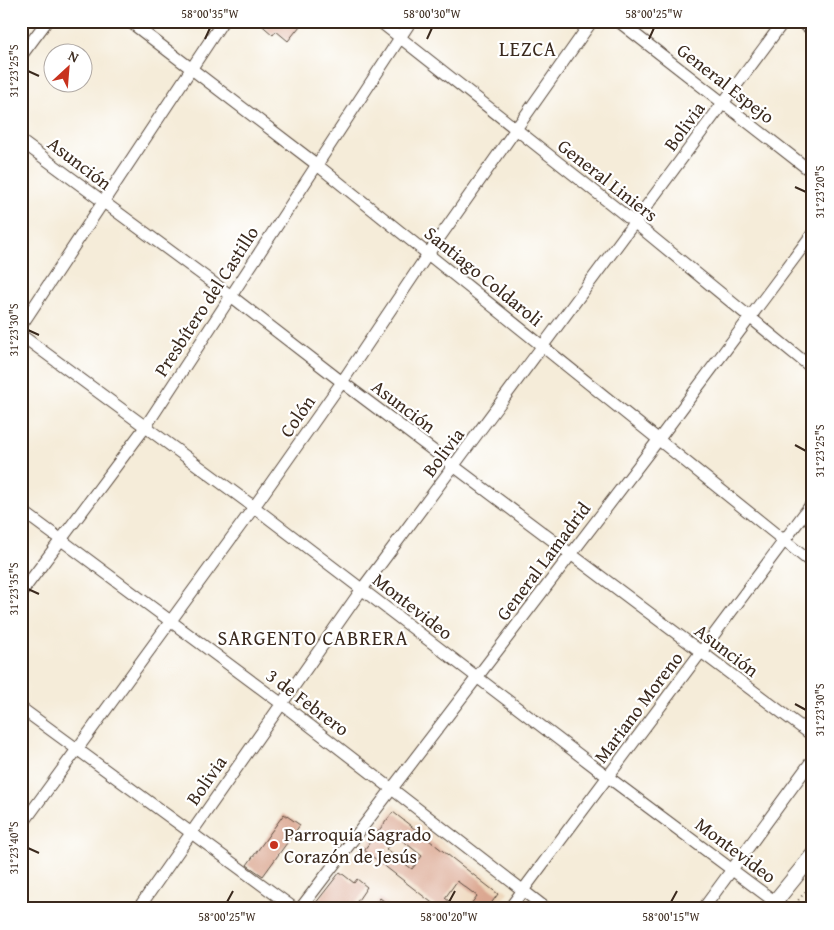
<svg xmlns="http://www.w3.org/2000/svg" width="834" height="930" font-family="'Gentium Book Plus',serif">
<style>
.built{fill:#eed7bb}
.building{fill:#dba791;fill-rule:evenodd}
.lines{fill:none;stroke-linecap:round;stroke-linejoin:round}
.street-casing{stroke:#57473a;stroke-width:13}
.secondary-casing{stroke:#57473a;stroke-width:17}
.path{stroke:#57473a;stroke-width:2;stroke-dasharray:1 4;stroke-linecap:butt}
.street{stroke:#fff;stroke-width:11}
.secondary{stroke:#fff;stroke-width:15}
.ticks{fill:none;stroke:#3b2a1e;stroke-width:2}
.poi-dot{fill:#c8321e;stroke:#fff;stroke-width:2}
.labels{text-anchor:middle;dominant-baseline:central;stroke-width:4.5;stroke-linejoin:round;paint-order:stroke}
.street-label{font-size:19px;fill:#3b2a1e;stroke:#fff}
.poi-label{font-size:19px;fill:#3b2a1e;stroke:#fff;text-anchor:start}
.neighbourhood-label{font-size:20px;letter-spacing:1px;fill:#3b2a1e;stroke:#fff}
.neatline{fill:none;stroke:#3b2a1e;stroke-width:2}
.ticks-label{font-size:12px;text-anchor:middle;fill:#3b2a1e}
</style>
<rect width="100%" height="100%" fill="#fff"/>
<filter id="ink" filterUnits="userSpaceOnUse"><feTurbulence type="fractalNoise" baseFrequency=".02" numOctaves="2"/><feDisplacementMap in="SourceGraphic" scale="10" xChannelSelector="R" yChannelSelector="G"/><feConvolveMatrix kernelMatrix="1 2 1 2 8 2 1 2 1" color-interpolation-filters="sRGB"/></filter>
<filter id="wash" filterUnits="userSpaceOnUse"><feTurbulence type="fractalNoise" baseFrequency=".0096" numOctaves="4" result="noise"/><feDisplacementMap in="SourceGraphic" scale="20" xChannelSelector="R" yChannelSelector="G"/><feGaussianBlur stdDeviation="1.12" result="paint"/><feColorMatrix in="noise" values="0 0 0 0 0 0 0 0 0 0 0 0 0 0 0 0 0 1.4 0 .05"/><feComposite in="paint" operator="in"/></filter>
<g filter="url(#wash)">
<rect width="100%" height="100%" fill="#f5ecd9"/>
<path class="built" d="M 393,804 L 508,892 L 495,909 L 312,909 Z"/>
<g id="blocks">
<path class="building" d="M 257,21 L 304,21 L 288,41 L 276,31 L 273,35 Z
M 393,812 L 498,894 L 487,909 L 467,909 L 477,896 L 457,881 L 445,898 L 459,909 L 440,909 L 364,850 ZM 397,836 L 422,856 L 412,869 L 386,849 Z
M 284,814 L 300,825 L 263,876 L 247,865 Z
M 340,872 L 354,883 L 357,879 L 367,887 L 352,909 L 321,909 L 315,904 Z
M 380,898 L 394,909 L 372,909 Z"/>
</g>
</g>
<g filter="url(#ink)">
<use href="#blocks" fill-opacity="0" stroke="#57473a" stroke-width="1"/>
<g class="lines">
<g class="street-casing">
<path id="street" d="M 129,21 L 316,164 L 813,564
M 379,21 L 635,223 L 813,369
M 618,21 L 813,173
M 800,21 L 813,31
M 21,56 L 47,21
M 21,141 L 231,296 L 342,382 L 813,736
M 21,326 L 223,21
M 21,335 L 254,507 L 608,777 L 782,907
M 21,510 L 282,704 L 547,909
M 21,593 L 146,426 L 411,21
M 21,708 L 295,909
M 21,826 L 254,507 L 342,382 L 428,254 L 592,21
M 21,907 L 24,909
M 138,909 L 362,589 L 784,21
M 300,909 L 659,439 L 813,233
M 509,909 L 813,502
M 703,909 L 813,759"/>
</g>
<g class="secondary-casing">
<path id="secondary" d="M 769,909 L 813,855"/>
</g>
<path class="path" d="M 792,908 L 813,882"/>
<use href="#street" class="street"/>
<use href="#secondary" class="secondary"/>
</g>
</g>
<path class="ticks" d="M 205,39 L 210,28M 427,39 L 432,28M 649,39 L 654,28M 28,71 L 39,76M 795,187 L 806,192M 28,330 L 39,335M 795,445 L 806,451M 28,589 L 39,594M 795,704 L 806,710M 28,848 L 39,853M 227,902 L 233,891M 449,902 L 455,891M 671,902 L 677,891"/>
<circle class="poi-dot" cx="274" cy="845" r="5"/>
<g class="labels">
<g class="street-label">
<text transform="translate(726 83) rotate(38)">General Espejo</text>
<text transform="translate(684 126) rotate(-54)">Bolivia</text>
<text transform="translate(80 163) rotate(37)">Asunción</text>
<text transform="translate(608 180) rotate(38)">General Liniers</text>
<text transform="translate(484 276) rotate(39)">Santiago Coldaroli</text>
<text transform="translate(206 301) rotate(-57)">Presbítero del Castillo</text>
<text transform="translate(404 406) rotate(37)">Asunción</text>
<text transform="translate(297 416) rotate(-55)">Colón</text>
<text transform="translate(443 452) rotate(-53)">Bolivia</text>
<text transform="translate(543 561) rotate(-53)">General Lamadrid</text>
<text transform="translate(413 606) rotate(38)">Montevideo</text>
<text transform="translate(727 650) rotate(37)">Asunción</text>
<text transform="translate(308 702) rotate(37)">3 de Febrero</text>
<text transform="translate(638 707) rotate(-53)">Mariano Moreno</text>
<text transform="translate(206 780) rotate(-55)">Bolivia</text>
<text transform="translate(736 850) rotate(37)">Montevideo</text>
</g>
<g class="poi-label">
<text x="284" y="834">Parroquia Sagrado<tspan x="284" dy="22">Corazón de Jesús</tspan></text>
</g>
<g class="neighbourhood-label">
<text x="528" y="48">LEZCA</text>
<text x="313" y="637">SARGENTO CABRERA</text>
</g>
</g>
<rect width="834" height="930" fill="none" stroke="#fff" stroke-width="55"/>
<g transform="translate(68 68) rotate(26)"><circle r="24" fill="#ffffff" stroke="#b1aaa5"/>
<path d="M0-4L9 19L0 12L-9 19Z" fill="#c8321e"/>
<text y="-8" font-size="14" font-weight="bold" text-anchor="middle" fill="#3b2a1e">N</text>
</g>
<rect x="28" y="28" width="778" height="874" class="neatline"/>
<g class="ticks-label">
<text x="210" y="18">58°00'35"W</text>
<text x="432" y="18">58°00'30"W</text>
<text x="654" y="18">58°00'25"W</text>
<text transform="translate(14 71) rotate(-90)" y="4">31°23'25"S</text>
<text transform="translate(820 192) rotate(-90)" y="4">31°23'20"S</text>
<text transform="translate(14 330) rotate(-90)" y="4">31°23'30"S</text>
<text transform="translate(820 451) rotate(-90)" y="4">31°23'25"S</text>
<text transform="translate(14 589) rotate(-90)" y="4">31°23'35"S</text>
<text transform="translate(820 710) rotate(-90)" y="4">31°23'30"S</text>
<text transform="translate(14 848) rotate(-90)" y="4">31°23'40"S</text>
<text x="227" y="921">58°00'25"W</text>
<text x="449" y="921">58°00'20"W</text>
<text x="671" y="921">58°00'15"W</text>
</g>
</svg>
